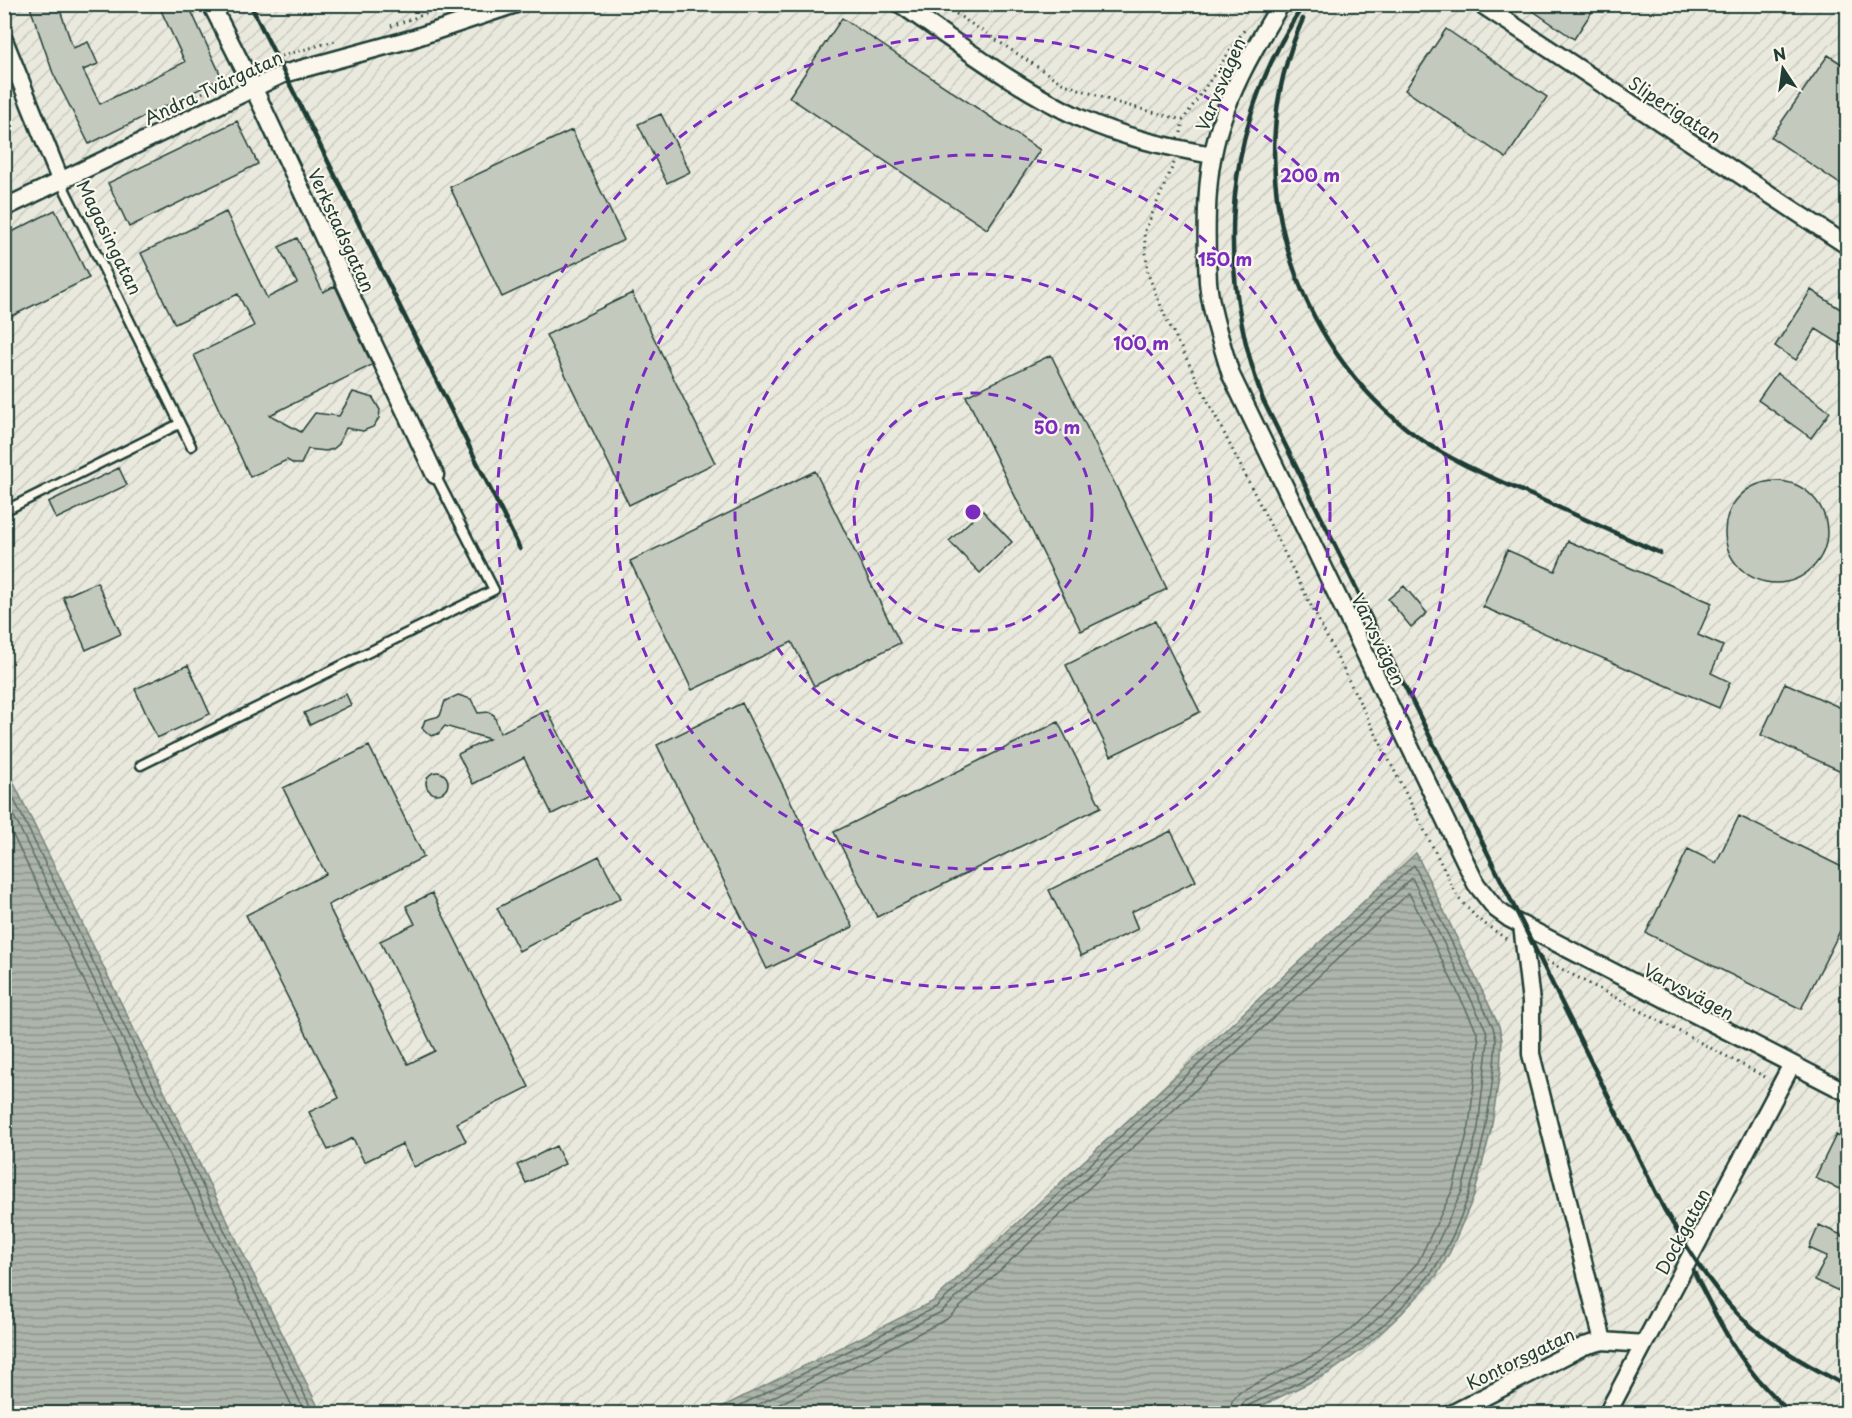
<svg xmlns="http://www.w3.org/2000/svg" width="1852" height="1418" font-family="'Playpen Sans',sans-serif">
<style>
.industrial{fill:url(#industrial-furrows)}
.water{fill:url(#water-rules);stroke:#74847b;stroke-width:1.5}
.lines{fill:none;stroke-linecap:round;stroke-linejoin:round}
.shore{stroke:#586d63;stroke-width:1.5}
.building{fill:#c4c9be;stroke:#1f3d34;stroke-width:1.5}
.lane-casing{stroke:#1f3d34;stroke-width:13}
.street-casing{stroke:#1f3d34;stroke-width:21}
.path{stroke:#1f3d34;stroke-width:3;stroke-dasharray:1.5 4.5;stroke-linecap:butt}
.lane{stroke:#fbf7ec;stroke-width:8}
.street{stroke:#fbf7ec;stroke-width:16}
.rail{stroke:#1f3d34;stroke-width:4.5}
.ring{fill:none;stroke:#7b2cbf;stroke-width:3;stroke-dasharray:10 8}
.labels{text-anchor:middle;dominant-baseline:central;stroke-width:4.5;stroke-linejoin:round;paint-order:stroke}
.street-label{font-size:18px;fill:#1f3d34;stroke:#fbf7ec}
.centre{fill:#7b2cbf;stroke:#fbf7ec;stroke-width:3}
.ring-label{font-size:18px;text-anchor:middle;font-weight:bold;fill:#7b2cbf;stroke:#fbf7ec;stroke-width:4.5;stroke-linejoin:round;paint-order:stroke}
</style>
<defs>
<pattern id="industrial-furrows" width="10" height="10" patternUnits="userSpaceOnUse" patternTransform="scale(1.5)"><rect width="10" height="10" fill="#eae9de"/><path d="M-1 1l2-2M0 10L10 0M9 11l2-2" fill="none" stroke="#c8c9bf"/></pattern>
<pattern id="water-rules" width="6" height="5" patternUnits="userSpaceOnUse" patternTransform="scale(1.5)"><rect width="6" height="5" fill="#adb4aa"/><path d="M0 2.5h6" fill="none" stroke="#8c948b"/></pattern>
</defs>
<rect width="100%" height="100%" fill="#fbf7ec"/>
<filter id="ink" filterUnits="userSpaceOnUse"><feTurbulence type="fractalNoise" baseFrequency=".0167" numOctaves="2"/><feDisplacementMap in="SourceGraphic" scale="12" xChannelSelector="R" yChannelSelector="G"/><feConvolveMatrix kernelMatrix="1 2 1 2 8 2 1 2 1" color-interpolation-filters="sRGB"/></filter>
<g filter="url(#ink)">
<path class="industrial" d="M 5,5 L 1847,5 L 1847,1413 L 1247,1413 L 1329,1373 L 1363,1349 L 1401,1314 L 1437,1275 L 1416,854 L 932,1302 L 710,1413 L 321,1413 L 5,765 Z"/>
<path class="water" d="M 5,765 L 321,1413 L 5,1413 Z
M 1416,853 L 1499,1026 L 1502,1040 L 1500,1071 L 1491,1130 L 1474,1196 L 1450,1252 L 1437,1275 L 1401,1314 L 1363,1349 L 1329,1373 L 1247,1413 L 710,1413 L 932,1302 Z"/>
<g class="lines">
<path class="shore" d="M 4,779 L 314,1414
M 4,796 L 306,1414
M 4,817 L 296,1414
M 723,1414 L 936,1307 L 1414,865 L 1493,1027 L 1496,1040 C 1492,1112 1474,1212 1432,1272 C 1405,1308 1366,1343 1327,1367 C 1303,1382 1275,1393 1249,1405 L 1246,1414
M 740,1414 L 941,1312 L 1412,878 L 1486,1030 L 1488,1041 L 1478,1128 L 1462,1191 L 1426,1267 L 1392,1305 L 1355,1339 L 1322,1361 L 1245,1400 L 1238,1414
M 760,1414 L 947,1319 L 1409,893 L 1477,1032 L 1479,1042 L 1469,1126 L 1453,1189 L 1418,1262 L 1385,1298 L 1349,1331 L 1317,1353 L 1239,1392 L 1232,1401 L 1229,1414"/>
</g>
<path class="building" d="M 29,4 L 58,4 L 73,48 L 88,42 L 98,64 L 83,70 L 100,104 L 185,62 L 158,4 L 188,4 L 222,78 L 89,144 L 53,73 Z
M 1523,4 L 1597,4 L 1574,39 Z
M 842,18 L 1040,150 L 987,229 L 789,97 Z
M 1446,29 L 1547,97 L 1506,158 L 1405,90 Z
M 1828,55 L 1848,68 L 1848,173 L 1840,184 L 1771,137 Z
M 661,114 L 690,172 L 667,183 L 638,124 Z
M 237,121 L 258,164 L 129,227 L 108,183 Z
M 572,130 L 624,240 L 502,297 L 450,187 Z
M 55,210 L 89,278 L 4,320 L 4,236 Z
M 226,212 L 267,298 L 297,283 L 279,247 L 297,238 L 323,292 L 335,286 L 372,365 L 270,415 L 301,432 L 315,413 L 339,416 L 353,392 L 373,398 L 380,410 L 379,418 L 373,427 L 363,431 L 346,428 L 339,444 L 333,449 L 326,451 L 308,449 L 301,464 L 294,464 L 287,460 L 250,477 L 194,355 L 254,326 L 238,294 L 175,324 L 141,253 Z
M 1811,290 L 1848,314 L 1848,349 L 1816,329 L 1796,360 L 1775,346 Z
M 632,293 L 715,463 L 629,505 L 546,335 Z
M 1051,355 L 1167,589 L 1081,631 L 966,396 Z
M 1777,373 L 1830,412 L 1811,438 L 1758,400 Z
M 119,468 L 127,485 L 56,519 L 48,502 Z
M 815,471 L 900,643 L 814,686 L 792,642 L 692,690 L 630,561 Z
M1725 532a51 51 0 1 1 102 0a51 51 0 1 1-102 0Z
M 982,510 L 1012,542 L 980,573 L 949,541 Z
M 1568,541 L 1712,603 L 1698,635 L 1723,646 L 1711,673 L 1730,682 L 1719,708 L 1483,607 L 1507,550 L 1555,571 Z
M 97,582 L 121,634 L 86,650 L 63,597 Z
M 1404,586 L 1427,613 L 1411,627 L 1388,599 Z
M 1155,621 L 1200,712 L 1111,756 L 1066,665 Z
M 188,665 L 210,714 L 157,738 L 135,689 Z
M 1785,683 L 1848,711 L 1848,774 L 1761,735 Z
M 346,694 L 351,705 L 310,725 L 304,713 Z
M 458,695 L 471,699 L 478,713 L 489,712 L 494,715 L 500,733 L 547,710 L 590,795 L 552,814 L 524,758 L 473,784 L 458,754 L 489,739 L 445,726 L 438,734 L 431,736 L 422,728 L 425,720 L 440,716 L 445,701 Z
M 742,703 L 853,927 L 767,969 L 657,745 Z
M 1058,722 L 1101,807 L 877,917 L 834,832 Z
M 369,746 L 424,857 L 328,905 L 408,1064 L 435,1051 L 380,941 L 415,924 L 406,906 L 432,893 L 529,1087 L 457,1123 L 466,1141 L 414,1167 L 402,1144 L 364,1162 L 353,1138 L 328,1150 L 309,1112 L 339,1098 L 246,915 L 326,874 L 283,788 Z
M426 783a11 11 0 1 1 22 0a11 11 0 1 1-22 0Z
M 1739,816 L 1848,870 L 1848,915 L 1801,1009 L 1646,933 L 1688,849 L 1716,863 Z
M 1171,831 L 1196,881 L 1131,912 L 1138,929 L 1081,956 L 1049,890 Z
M 599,856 L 621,898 L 519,951 L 497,908 Z
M 1836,1135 L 1848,1141 L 1848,1193 L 1815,1178 Z
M 556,1146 L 565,1164 L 526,1183 L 517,1165 Z
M 1819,1225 L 1848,1238 L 1848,1280 L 1841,1292 L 1815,1280 L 1827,1256 L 1809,1248 Z"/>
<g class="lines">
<g class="lane-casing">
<path id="lane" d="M 61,182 L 191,446
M 4,511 L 179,424
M 141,765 L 494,590 L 435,475"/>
</g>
<g class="street-casing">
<path id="street" d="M 211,4 L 253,87 L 435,475
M 900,4 C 959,44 1016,88 1080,118 C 1122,137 1167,147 1212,155
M 1281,4 C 1253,49 1223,101 1213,154 C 1205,191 1206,243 1208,282 C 1211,313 1222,345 1231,375 L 1476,884 L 1496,909 L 1510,919 L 1848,1093
M 1481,4 L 1848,246
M 4,40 L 61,182
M 4,208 L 283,74 L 411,39 L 516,4
M 1522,925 L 1531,1002 L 1531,1054 L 1603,1341
M 1451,1414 L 1584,1346 L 1603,1341 L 1644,1344
M 1607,1414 L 1791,1066"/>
</g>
<path class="path" d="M 941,4 L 1062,83 L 1118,103 L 1183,120 L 1245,29
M 391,26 L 454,4
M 259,65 L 277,57 L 335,41
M 175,106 L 231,79
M 1181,133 L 1183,120
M 1174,163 L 1144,233 L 1148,274 L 1165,316 L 1459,899 L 1478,919 L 1509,941
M 1541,958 L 1769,1079"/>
<use href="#lane" class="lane"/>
<use href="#street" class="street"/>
<path class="rail" d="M 250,4 L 520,549
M 1304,4 C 1223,126 1214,264 1263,400 L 1664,1209 C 1690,1252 1715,1296 1754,1329 C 1783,1352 1815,1369 1848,1387
M 1303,19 C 1236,165 1290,346 1419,438 C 1450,460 1486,475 1520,490 C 1566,511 1613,532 1660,553
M 1693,1270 C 1719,1323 1745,1376 1793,1414"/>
</g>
</g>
<g class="ring">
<circle cx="973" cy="512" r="119"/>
<circle cx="973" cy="512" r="238"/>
<circle cx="973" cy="512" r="357"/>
<circle cx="973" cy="512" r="476"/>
</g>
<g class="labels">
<g class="street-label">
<text transform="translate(1220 84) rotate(-67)">Varvsvägen</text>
<text transform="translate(213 87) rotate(-25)">Andra Tvärgatan</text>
<text transform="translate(1675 109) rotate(33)">Sliperigatan</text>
<text transform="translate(342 230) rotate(65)">Verkstadsgatan</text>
<text transform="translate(110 237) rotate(64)">Magasingatan</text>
<text transform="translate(1379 639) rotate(64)">Varvsvägen</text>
<text transform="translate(1689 991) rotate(28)">Varvsvägen</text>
<text transform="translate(1682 1231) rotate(-62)">Dockgatan</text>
<text transform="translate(1520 1358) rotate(-26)">Kontorsgatan</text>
</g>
</g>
<circle cx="973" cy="512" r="9" class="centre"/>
<g class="ring-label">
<text x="1310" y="182">200 m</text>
<text x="1225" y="266">150 m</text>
<text x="1141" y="350">100 m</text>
<text x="1057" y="434">50 m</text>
</g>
<rect width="1852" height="1418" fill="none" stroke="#fbf7ec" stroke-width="24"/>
<rect x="12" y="12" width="1828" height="1394" fill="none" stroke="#1f3d34" stroke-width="2" filter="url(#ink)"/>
<g transform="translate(1783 69) rotate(347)" stroke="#fbf7ec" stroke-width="4.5" paint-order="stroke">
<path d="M0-4.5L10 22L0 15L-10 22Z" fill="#1f3d34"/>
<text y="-9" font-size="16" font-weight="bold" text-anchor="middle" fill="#1f3d34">N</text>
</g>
</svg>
